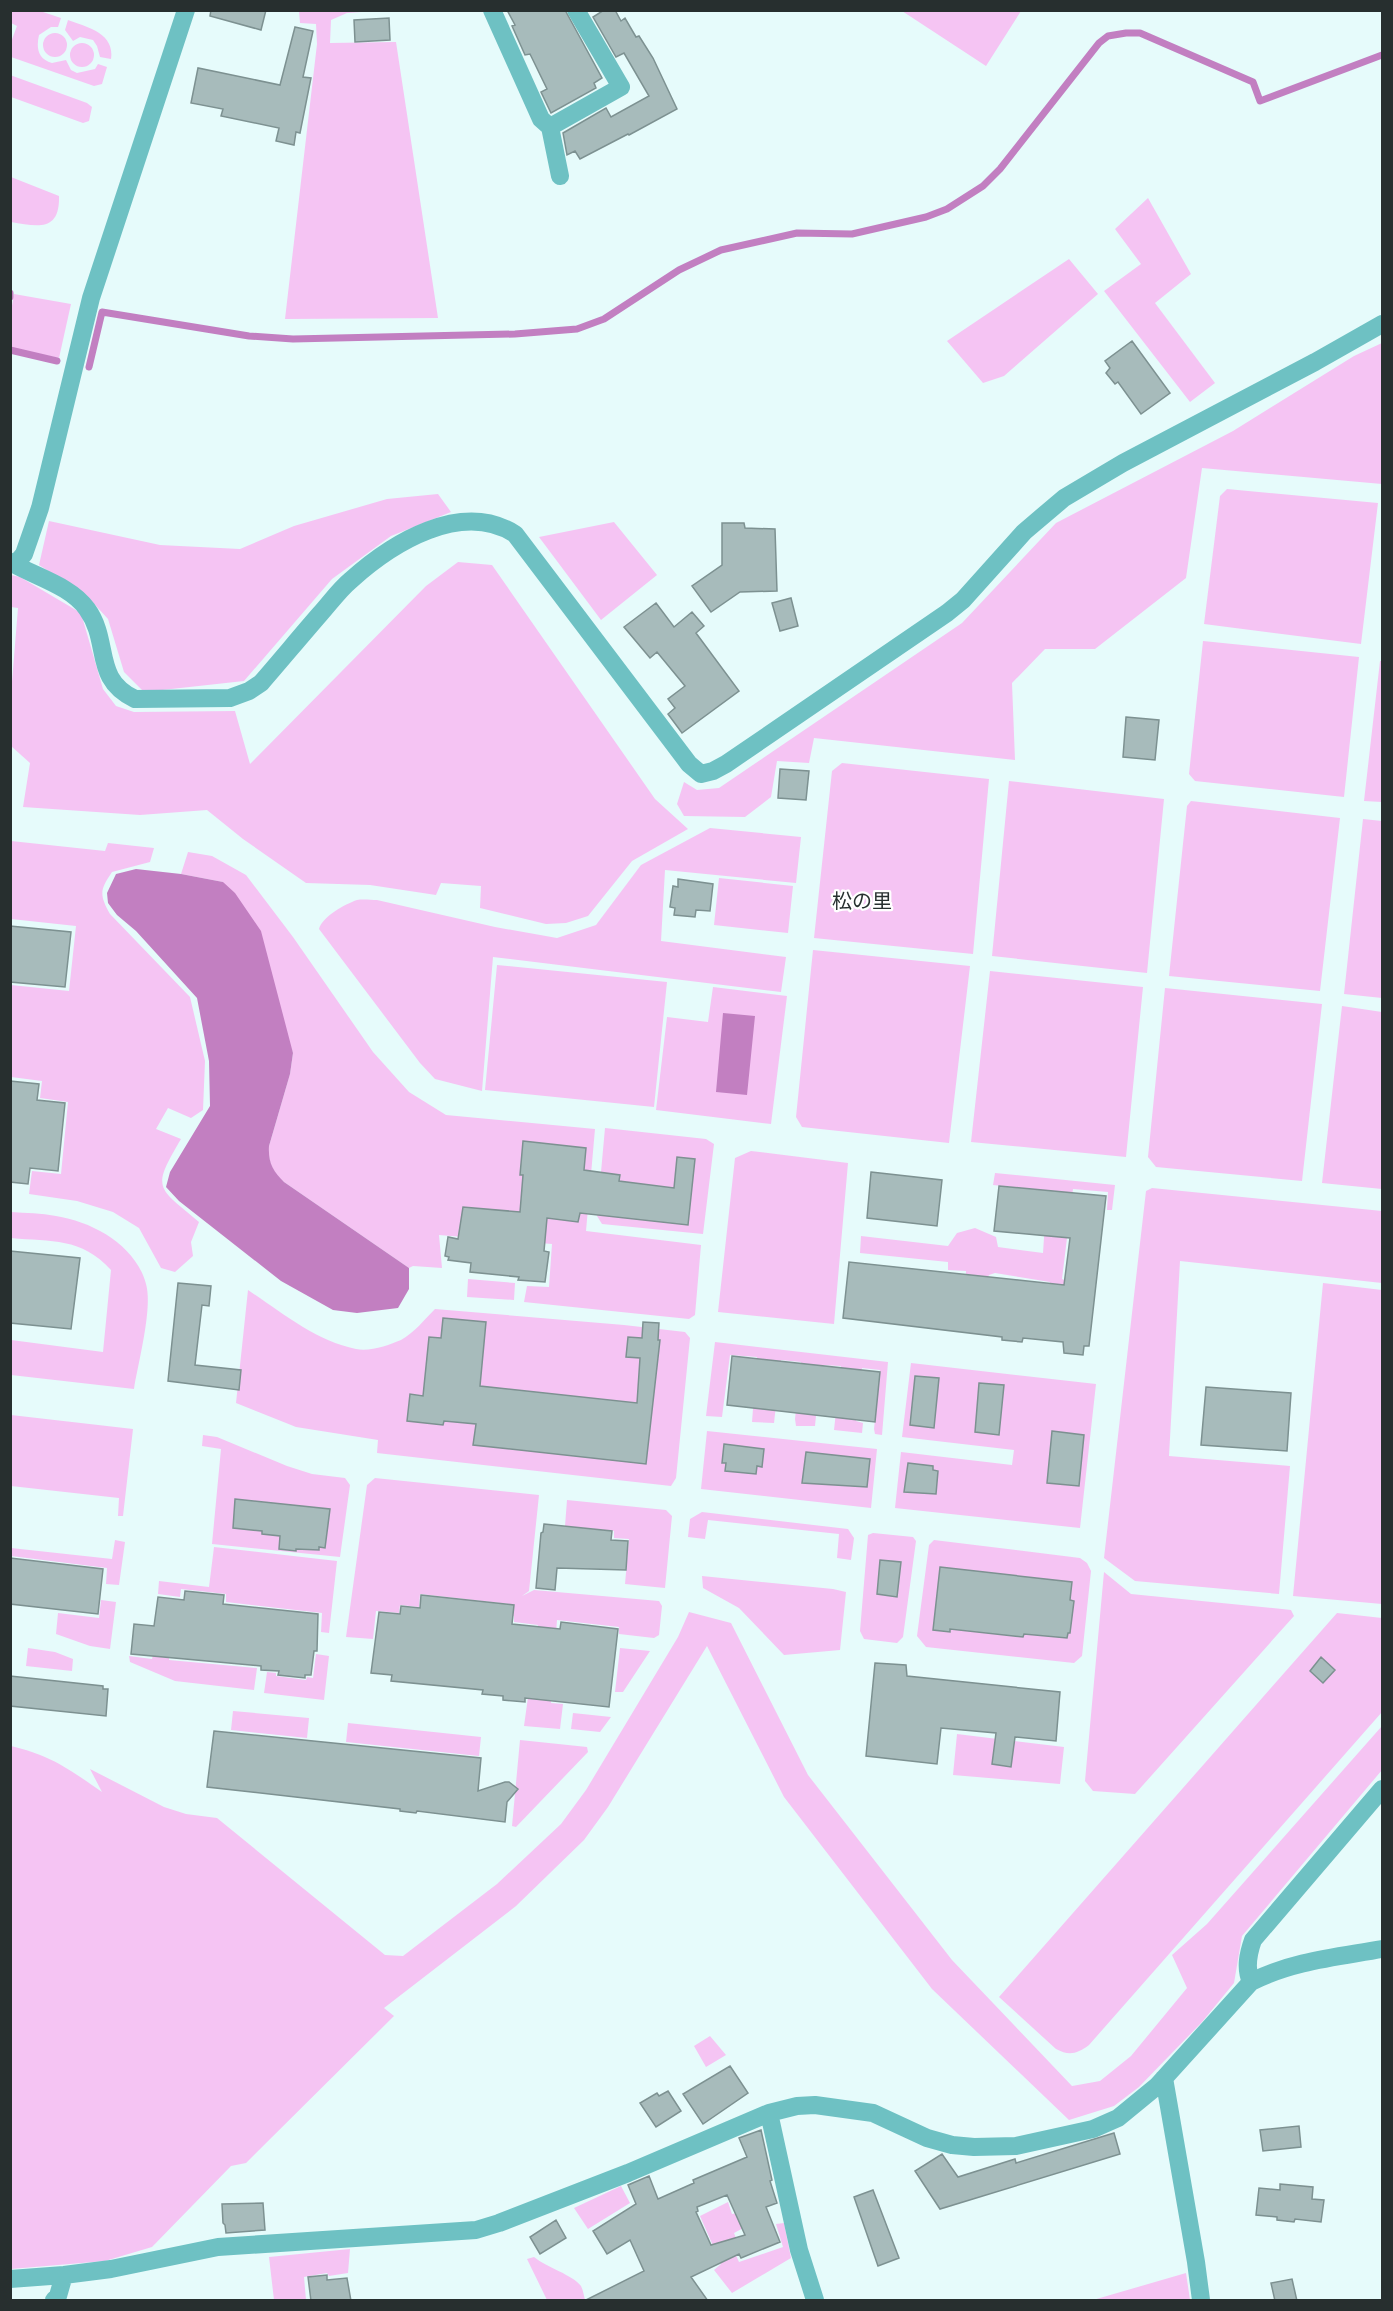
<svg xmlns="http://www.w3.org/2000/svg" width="1393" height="2311" font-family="Literata,'Noto Sans JP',serif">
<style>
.green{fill:#f5c4f3}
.water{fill:#c27fc1}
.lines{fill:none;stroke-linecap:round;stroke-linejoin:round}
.stream{stroke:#c27fc1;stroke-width:7}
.building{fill:#a7bbbb;stroke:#7d9191;stroke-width:1.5;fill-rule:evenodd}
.minor{stroke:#6ec1c3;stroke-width:18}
.labels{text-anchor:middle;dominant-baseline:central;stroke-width:4.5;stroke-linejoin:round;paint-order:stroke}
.quarter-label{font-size:20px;fill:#272f2f;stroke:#fff}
</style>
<rect width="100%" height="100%" fill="#e6fbfb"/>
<path class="green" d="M 11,10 L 40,11 L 61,18 L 58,27 L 51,27 L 39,35 C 36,48 38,59 52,63 L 66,60 L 71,70 L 77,73 L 95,69 L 98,64 L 107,67 L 102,84 L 94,86 L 11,57 L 11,42 L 17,26 L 11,23 Z
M 299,11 L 376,11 L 347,13 L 331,20 L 330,43 L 396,42 L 438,318 L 285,319 L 317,44 L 316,24 L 300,23 Z
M 902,11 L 1021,11 L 986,66 Z
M 68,20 C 87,27 115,33 111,59 L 100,57 L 97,46 L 93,40 L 80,37 L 73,41 L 65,30 Z
M43 45a12 12 0 1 1 24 0a12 12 0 1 1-24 0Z
M70 55a12 12 0 1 1 24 0a12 12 0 1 1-24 0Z
M 10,75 L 87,103 L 92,107 L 89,121 L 83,123 L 11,97 Z
M 11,177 L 59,196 C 60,233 36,226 11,222 Z
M 1148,198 L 1191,274 L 1155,303 L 1215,383 L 1190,402 L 1104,291 L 1141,264 L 1115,229 Z
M 1069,259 L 1098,294 L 1004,376 L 983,383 L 947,341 Z
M 14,294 L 71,304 L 59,358 L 11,348 L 10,317 Z
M 1382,343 L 1382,484 L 1202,468 L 1186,578 L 1095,649 L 1045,649 L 1012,683 L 1015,760 L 814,738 L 809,763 L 777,761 L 771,797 L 745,817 L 684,816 L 677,804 L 684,782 L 697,790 L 719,788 L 962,623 L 1056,523 L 1233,431 L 1354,356 Z
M 1227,489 L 1378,503 L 1361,644 L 1204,624 L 1220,496 Z
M 438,494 L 451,512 L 391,536 L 332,579 L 244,681 L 144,692 L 124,672 L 108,619 L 86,595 L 39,565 L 49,521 L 160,545 L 240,549 L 294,526 L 387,499 Z
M 614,522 L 657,575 L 601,620 L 539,537 Z
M 458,562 L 492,565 L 655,799 L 688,829 L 632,861 L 588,916 L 566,923 L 546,924 L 480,908 L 481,886 L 441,883 L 436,895 L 370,885 L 306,883 L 243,839 L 207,810 L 140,815 L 23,807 L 30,763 L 11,746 L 11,694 L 18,608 L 11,607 L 11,575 L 20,577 L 81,613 L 103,689 L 116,706 L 134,712 L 235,711 L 250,764 L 426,586 Z
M 1203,641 L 1359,657 L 1344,797 L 1195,781 L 1189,774 Z
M 1380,661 L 1382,661 L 1382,802 L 1364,801 Z
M 842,763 L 989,779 L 973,954 L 814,938 L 832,771 Z
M 1009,781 L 1164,799 L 1147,973 L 992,956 Z
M 1191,801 L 1340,818 L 1320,991 L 1169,976 L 1187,806 Z
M 1363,819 L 1382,821 L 1382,998 L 1344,994 Z
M 710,828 L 801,837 L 796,883 L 665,870 L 661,941 L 786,957 L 781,992 L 493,957 L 482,1091 L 435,1079 L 420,1063 L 319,929 C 322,917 345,904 357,900 C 363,899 371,900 377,900 L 495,927 L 557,938 L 596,925 L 641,865 Z
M 11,841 L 105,851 L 108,843 L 154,848 L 150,862 L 112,872 C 100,890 99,894 110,914 L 190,997 L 205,1061 L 203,1110 L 191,1118 L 168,1108 L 156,1129 L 181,1139 C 151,1190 157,1186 199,1222 L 191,1242 L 193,1256 L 175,1272 L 161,1268 L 139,1228 L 113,1212 L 77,1201 L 29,1194 L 32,1171 L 61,1174 L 68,1102 L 40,1098 L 42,1081 L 11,1077 L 11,985 L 69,991 L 76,926 L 11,919 Z
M 188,852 L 212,856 L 246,875 L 293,937 L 373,1052 L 409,1092 L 446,1115 L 595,1129 L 586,1231 L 701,1245 L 695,1315 L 689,1319 L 524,1302 L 527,1286 L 549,1287 L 552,1244 L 439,1235 L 442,1268 L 413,1266 L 409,1268 L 284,1182 C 272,1171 268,1163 269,1146 L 290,1074 L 293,1053 L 223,882 L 181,874 Z
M 719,878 L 793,886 L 788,933 L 714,925 Z
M 813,950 L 970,966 L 949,1143 L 802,1127 L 796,1117 Z
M 497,965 L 667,982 L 654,1107 L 485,1090 Z
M 990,971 L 1143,987 L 1126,1157 L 971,1142 Z
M 713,987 L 787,996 L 771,1124 L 656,1110 L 667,1017 L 708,1022 Z
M 1165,988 L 1322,1004 L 1302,1181 L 1156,1167 L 1148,1157 Z
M 1342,1006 L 1382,1012 L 1382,1189 L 1322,1183 Z
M 605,1128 L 706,1139 L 714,1144 L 703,1234 L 602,1224 L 597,1216 Z
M 751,1151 L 848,1163 L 834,1324 L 718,1312 L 735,1158 Z
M 995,1173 L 1115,1185 L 1112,1210 L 1107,1210 L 1108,1192 L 1073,1189 L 1062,1279 L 1067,1281 L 1067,1289 L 1049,1288 L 1050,1282 L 995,1273 L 989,1275 L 983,1286 L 965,1292 L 966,1271 L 948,1270 L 948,1262 L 860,1253 L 861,1236 L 948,1246 L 957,1233 L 975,1228 L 996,1237 L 998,1247 L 1043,1253 L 1047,1191 L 993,1185 Z
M 1152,1188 L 1382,1211 L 1382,1283 L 1180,1261 L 1169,1456 L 1290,1466 L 1279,1594 L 1135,1581 L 1104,1558 L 1146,1191 Z
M 11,1212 C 26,1213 41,1213 56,1216 C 94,1222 136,1246 146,1284 C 153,1308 138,1363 134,1389 L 11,1375 L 11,1340 L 103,1352 L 111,1270 C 81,1237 52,1242 11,1238 Z
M 468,1279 L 515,1283 L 514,1300 L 467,1297 Z
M 1323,1283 L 1382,1290 L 1382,1604 L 1293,1596 Z
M 248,1290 C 281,1312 316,1341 356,1349 C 370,1352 389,1345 401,1340 C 414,1333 425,1319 435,1309 L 624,1325 L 685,1332 L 690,1338 L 676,1478 L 671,1486 L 377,1453 L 378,1440 L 296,1427 L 236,1403 Z
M 715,1342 L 888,1362 L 882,1435 L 875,1434 L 874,1429 L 880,1370 L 862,1368 L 856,1421 L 863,1423 L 862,1433 L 834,1430 L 841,1366 L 821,1365 L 815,1426 L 796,1426 L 795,1419 L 801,1362 L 781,1360 L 774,1423 L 752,1422 L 757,1357 L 730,1355 L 722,1417 L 706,1416 Z
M 911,1363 L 1096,1384 L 1080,1528 L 895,1508 L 901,1452 L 1012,1465 L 1014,1450 L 902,1437 Z
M 11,1415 L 133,1429 L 123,1516 L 118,1516 L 119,1498 L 11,1486 Z
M 707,1431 L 877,1449 L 871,1508 L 701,1489 Z
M 203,1435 L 217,1437 L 287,1466 L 312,1474 L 345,1478 L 350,1485 L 340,1557 L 212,1544 L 221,1449 L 202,1446 Z
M 375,1478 L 539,1495 L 529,1591 L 522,1596 L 534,1590 L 659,1601 L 662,1606 L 659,1635 L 654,1638 L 619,1634 L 619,1627 L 557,1620 L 551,1703 L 563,1704 L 560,1729 L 524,1726 L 538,1625 L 514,1622 L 514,1616 L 508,1615 L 509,1604 L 420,1594 L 419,1607 L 400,1605 L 399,1613 L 376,1611 L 373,1639 L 346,1637 L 367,1485 Z
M 567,1500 L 666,1510 L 672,1516 L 665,1588 L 625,1584 L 629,1539 L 614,1538 L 614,1531 L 565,1526 Z
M 702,1512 L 848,1529 L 854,1538 L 851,1560 L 837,1558 L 839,1534 L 708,1520 L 705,1539 L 688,1537 L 690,1519 Z
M 873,1533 L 913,1537 L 916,1541 L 903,1637 L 897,1643 L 864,1639 L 860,1631 L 868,1535 Z
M 115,1540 L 125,1542 L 119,1585 L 106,1584 L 107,1568 L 11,1556 L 11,1548 L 112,1559 Z
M 934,1540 L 1080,1558 L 1087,1563 L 1091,1571 L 1082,1656 L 1074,1663 L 926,1647 L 917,1636 L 929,1545 Z
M 214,1547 L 337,1561 L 329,1633 L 321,1632 L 322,1613 L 226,1602 L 226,1594 L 181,1589 L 180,1597 L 158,1594 L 159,1581 L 209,1587 Z
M 1104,1572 L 1131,1594 L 1282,1609 L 1291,1610 L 1294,1616 L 1135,1794 L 1093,1791 L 1085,1781 Z
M 702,1576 L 833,1589 L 846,1592 L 840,1650 L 784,1655 L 739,1608 L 703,1588 Z
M 101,1600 L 116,1602 L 110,1649 L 90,1646 L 56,1634 L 58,1613 L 99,1618 Z
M 689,1612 L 731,1623 L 808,1775 L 952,1960 L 1072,2086 L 1100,2081 L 1131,2056 L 1187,1988 L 1172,1955 L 1207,1924 L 1382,1726 L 1382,1770 L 1242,1936 L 1234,1983 L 1202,2022 L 1139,2087 L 1114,2106 L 1069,2120 L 932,1989 L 784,1797 L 707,1646 L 608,1807 L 584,1840 L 516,1906 L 384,2008 L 394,2016 L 246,2163 L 231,2166 L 152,2247 L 105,2261 L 11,2269 L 11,1746 C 50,1755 69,1769 102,1792 L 90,1769 L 164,1807 L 186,1814 L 217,1818 L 385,1955 L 403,1956 L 497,1884 L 561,1824 L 586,1790 L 678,1637 Z
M 1337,1613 L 1382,1618 L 1382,1712 L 1089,2045 C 1077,2054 1069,2056 1056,2049 L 999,1997 Z
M 28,1648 L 55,1652 L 73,1659 L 72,1671 L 26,1666 Z
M 620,1648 L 650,1651 L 623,1692 L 615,1692 Z
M 316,1654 L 329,1656 L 324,1700 L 264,1693 L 267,1672 L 276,1673 L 276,1676 L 306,1680 L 307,1677 L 313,1678 Z
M 153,1655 L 169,1657 L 169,1660 L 257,1668 L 254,1690 L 175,1681 L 130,1662 L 129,1656 L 152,1659 Z
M 233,1711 L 309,1718 L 307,1738 L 231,1730 Z
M 573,1713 L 611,1717 L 600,1732 L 571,1729 Z
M 348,1723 L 481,1737 L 479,1756 L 346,1742 Z
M 957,1734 L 1064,1747 L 1060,1784 L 953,1775 Z
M 520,1740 L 587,1747 L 588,1752 L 516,1827 L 512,1826 Z
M 710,2036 L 726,2055 L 706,2067 L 694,2046 Z
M 621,2186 L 630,2203 L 588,2229 L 574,2208 Z
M 728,2202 L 732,2214 L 744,2212 L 747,2226 L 734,2233 L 738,2243 L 731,2244 L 739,2262 L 783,2247 L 776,2224 L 784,2223 L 791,2258 L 732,2293 L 714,2270 L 721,2264 L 700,2216 Z
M 350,2249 L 348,2273 L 329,2276 L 327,2273 L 304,2277 L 306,2300 L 274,2300 L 269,2257 Z
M 534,2257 C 546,2267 573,2275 581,2286 C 583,2290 584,2296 585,2300 L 547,2300 L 527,2259 Z
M 1186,2273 L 1190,2300 L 1093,2300 Z"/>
<path class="water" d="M 136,869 L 181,874 L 223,882 L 235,893 L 261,931 L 293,1053 L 290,1074 L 269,1146 C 268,1163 273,1171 284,1182 L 409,1268 L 409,1289 L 398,1308 L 357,1313 L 333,1310 L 281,1281 L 179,1201 L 166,1187 L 170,1172 L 210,1106 L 209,1061 L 197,998 L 136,931 L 117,915 L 108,903 L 107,893 L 116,874 Z
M 723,1013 L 755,1016 L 747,1095 L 716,1092 Z"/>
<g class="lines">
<path class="stream" d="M 10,293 L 10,297
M 10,350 L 57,361
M 89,367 L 102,312 L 249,336 L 293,339 L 515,334 L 577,329 L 604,319 L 679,270 L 721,250 L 797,233 L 852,234 L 926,217 L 947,209 L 983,186 L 1000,169 L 1099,43 L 1108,36 L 1126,33 L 1140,33 L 1253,82 L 1260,101 L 1382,55"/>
</g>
<path class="building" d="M 211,10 L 266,10 L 261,30 L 210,16 Z
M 507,10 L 565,10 L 602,78 L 594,83 L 596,88 L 551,113 L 541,92 L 547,89 L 530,54 L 525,55 L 512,26 L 515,25 Z
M 604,10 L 615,10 L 621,21 L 625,18 L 636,37 L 639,36 L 653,58 L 677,109 L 629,135 L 628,134 L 580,159 L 575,151 L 567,155 L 563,133 L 606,108 L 611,117 L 649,96 L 624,53 L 616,57 L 593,17 Z
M 389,18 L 390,40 L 355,42 L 354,20 Z
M 295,27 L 313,31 L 303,77 L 311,78 L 300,133 L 296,132 L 294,145 L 276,141 L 279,128 L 221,116 L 223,109 L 191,103 L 198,68 L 280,85 Z
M 1132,341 L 1170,393 L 1141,414 L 1118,382 L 1115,384 L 1106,373 L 1110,368 L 1105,361 Z
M 722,523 L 744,523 L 745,528 L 775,529 L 777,591 L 740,592 L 711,612 L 692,586 L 722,565 Z
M 791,598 L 798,626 L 780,631 L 772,603 Z
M 656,603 L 674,627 L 692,612 L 704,626 L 696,633 L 739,691 L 682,733 L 668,714 L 675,708 L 668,699 L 685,686 L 657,652 L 650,658 L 624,627 Z
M 1126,717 L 1159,720 L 1155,760 L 1123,757 Z
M 780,769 L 809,771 L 806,800 L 778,798 Z
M 678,879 L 713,884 L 710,911 L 696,910 L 695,917 L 674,915 L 675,908 L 670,907 L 673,886 L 678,887 Z
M 10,926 L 71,932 L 65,987 L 10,982 Z
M 10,1081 L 39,1084 L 37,1100 L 65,1103 L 58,1171 L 30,1168 L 28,1184 L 10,1182 Z
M 523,1141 L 586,1148 L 584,1170 L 620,1175 L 619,1181 L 674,1188 L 677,1157 L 695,1159 L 688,1225 L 580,1213 L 578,1222 L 547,1218 L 544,1251 L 549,1252 L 545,1282 L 518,1280 L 519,1277 L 470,1272 L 471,1263 L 448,1260 L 449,1257 L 445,1256 L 448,1237 L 458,1239 L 463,1207 L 520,1212 L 523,1175 L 520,1175 Z
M 871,1172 L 942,1180 L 937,1226 L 867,1218 Z
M 999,1186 L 1106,1196 L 1089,1346 L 1084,1346 L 1083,1355 L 1064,1353 L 1063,1342 L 1023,1338 L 1022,1342 L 1002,1340 L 1002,1337 L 843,1318 L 849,1262 L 1064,1285 L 1070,1238 L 994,1231 Z
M 10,1251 L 80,1258 L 71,1329 L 10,1323 Z
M 178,1283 L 211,1286 L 209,1306 L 202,1305 L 195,1365 L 241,1370 L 239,1390 L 168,1381 Z
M 443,1318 L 486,1322 L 480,1386 L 637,1403 L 640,1358 L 626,1357 L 628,1337 L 642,1338 L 643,1322 L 659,1323 L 658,1340 L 660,1340 L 646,1464 L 473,1445 L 476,1424 L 444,1421 L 443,1425 L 407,1421 L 410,1394 L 423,1396 L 429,1337 L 441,1338 Z
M 732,1356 L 880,1372 L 875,1422 L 727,1405 Z
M 915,1376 L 939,1378 L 934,1428 L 910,1425 Z
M 979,1383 L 1004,1385 L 999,1435 L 975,1432 Z
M 1206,1387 L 1291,1393 L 1287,1451 L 1201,1445 Z
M 1052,1431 L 1084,1435 L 1079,1486 L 1047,1483 Z
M 724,1444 L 764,1449 L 762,1467 L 757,1466 L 756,1474 L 725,1471 L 726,1463 L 722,1463 Z
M 806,1452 L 870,1459 L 867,1487 L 802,1483 Z
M 908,1463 L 933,1466 L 933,1470 L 938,1471 L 936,1494 L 904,1492 Z
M 235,1499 L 330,1509 L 325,1548 L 319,1547 L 319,1550 L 296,1549 L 296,1551 L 279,1549 L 280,1536 L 262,1534 L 262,1531 L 233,1528 Z
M 544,1524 L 612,1531 L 611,1540 L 628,1541 L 626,1570 L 557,1568 L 555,1590 L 536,1588 L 541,1533 L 543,1532 Z
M 10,1558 L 103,1569 L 98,1614 L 10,1604 Z
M 880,1560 L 901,1562 L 897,1597 L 877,1594 Z
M 940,1567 L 1072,1582 L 1070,1600 L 1074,1601 L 1070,1633 L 1068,1633 L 1067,1638 L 1024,1634 L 1023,1637 L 950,1629 L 950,1632 L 933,1630 Z
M 185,1591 L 224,1595 L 223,1604 L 318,1614 L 317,1651 L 314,1651 L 311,1675 L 305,1675 L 305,1678 L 278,1675 L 279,1671 L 261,1670 L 261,1666 L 131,1654 L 134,1624 L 154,1626 L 158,1597 L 184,1600 Z
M 421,1595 L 514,1605 L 512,1624 L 560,1629 L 561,1622 L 618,1629 L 609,1707 L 525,1698 L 525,1702 L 503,1700 L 503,1696 L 482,1694 L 483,1690 L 391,1681 L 392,1675 L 371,1673 L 379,1612 L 400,1614 L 401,1606 L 420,1608 Z
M 1321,1657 L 1335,1670 L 1323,1683 L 1310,1671 Z
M 875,1663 L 906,1665 L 907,1676 L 1060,1692 L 1056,1741 L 1015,1737 L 1011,1767 L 992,1764 L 996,1733 L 941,1728 L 937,1764 L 866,1756 Z
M 10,1676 L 103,1686 L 103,1689 L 108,1689 L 106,1716 L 10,1706 Z
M 214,1731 L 481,1758 L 478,1791 L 505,1782 L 509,1782 L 518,1789 L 507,1802 L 505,1822 L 417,1811 L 416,1813 L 400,1811 L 400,1809 L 207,1787 Z
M 730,2066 L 748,2093 L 703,2124 L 683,2094 Z
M 668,2091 L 681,2111 L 656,2127 L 640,2103 L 657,2093 L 659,2096 Z
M 1299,2126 L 1301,2147 L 1263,2151 L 1260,2130 Z
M 761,2130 L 772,2180 L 770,2181 L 777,2203 L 766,2207 L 780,2242 L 741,2258 L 739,2254 L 691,2277 L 708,2301 L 584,2301 L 644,2271 L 630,2240 L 607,2254 L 593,2231 L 636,2204 L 628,2185 L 649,2176 L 658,2199 L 694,2183 L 693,2180 L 747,2157 L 739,2138 ZM 727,2195 L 745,2235 L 711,2245 L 696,2212 L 698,2211 L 697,2207 Z
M 1114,2133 L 1120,2154 L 940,2209 L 915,2171 L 942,2154 L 958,2177 L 1015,2159 L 1016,2163 Z
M 1280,2184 L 1313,2187 L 1312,2199 L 1324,2200 L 1321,2222 L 1295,2219 L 1294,2222 L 1277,2220 L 1277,2217 L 1256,2215 L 1259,2188 L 1280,2190 Z
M 873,2190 L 899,2258 L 878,2266 L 854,2197 Z
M 263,2203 L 265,2230 L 226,2233 L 225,2225 L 223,2223 L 222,2204 Z
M 556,2220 L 566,2238 L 540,2254 L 530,2237 Z
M 327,2275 L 327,2280 L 347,2278 L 351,2301 L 311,2301 L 308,2277 Z
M 1292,2279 L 1297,2301 L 1275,2301 L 1271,2283 Z"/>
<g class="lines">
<path class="minor" d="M 492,10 L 541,119 L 550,127 L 621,87 L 576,10
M 550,127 L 560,176
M 12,563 C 36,577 71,586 87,609 C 111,642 92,679 135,699 L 230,698 L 249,691 L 261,683 C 281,660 300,637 320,614 C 330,603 339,590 351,580 C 392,543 461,500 515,534 L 689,764 L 701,774 L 713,771 L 726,764 L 947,613 L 963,600 L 1024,532 L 1064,498 L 1123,463 L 1315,362 L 1382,324
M 10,564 L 19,560 L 24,554 L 40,508 L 91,298 L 186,10
M 1251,1982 C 1245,1968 1248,1954 1253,1940 L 1382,1789
M 1164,2078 L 1196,2262 L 1201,2300
M 769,2113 L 799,2250 L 815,2300
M 10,2279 L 64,2275 L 111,2269 L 218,2247 L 476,2230 L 499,2223 L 628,2173 L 769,2113 L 797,2106 L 815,2105 L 873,2113 L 927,2138 L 952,2145 L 974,2147 L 1016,2146 L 1093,2129 L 1118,2118 L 1157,2086 L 1251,1982 C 1292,1961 1338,1957 1382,1949
M 54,2300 L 58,2296 L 64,2275"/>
</g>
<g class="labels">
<g class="quarter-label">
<text x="862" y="899">松の里</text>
</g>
</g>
<rect width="1393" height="2311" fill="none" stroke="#272f2f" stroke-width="24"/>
</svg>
